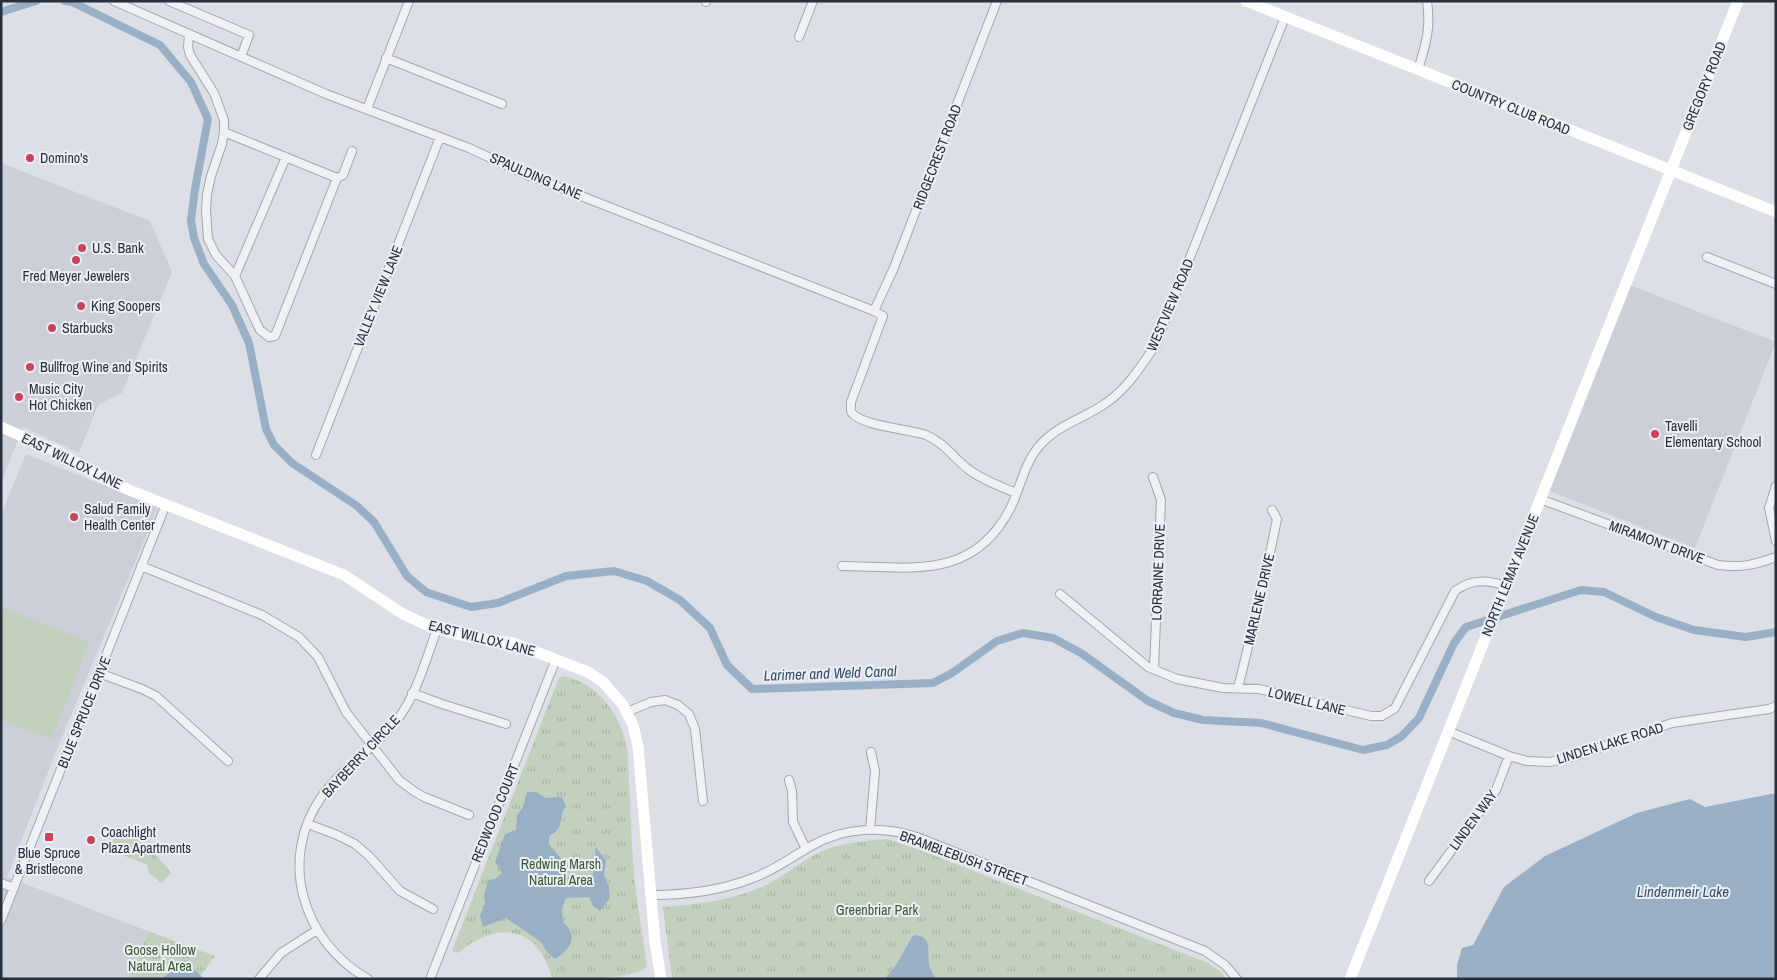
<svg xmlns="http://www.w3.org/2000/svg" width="1777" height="980" font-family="'Archivo Narrow',sans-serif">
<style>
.built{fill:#cbcfd8}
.grass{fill:#c3d0be}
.park{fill:url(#park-tufts)}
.water{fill:#98afc5}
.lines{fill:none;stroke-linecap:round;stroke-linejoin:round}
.canal{stroke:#98afc5;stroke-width:8}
.street-casing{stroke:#a2a7b0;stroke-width:10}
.street{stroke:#eff1f5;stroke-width:8}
.secondary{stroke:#fff;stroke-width:11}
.poi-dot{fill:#c94459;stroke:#eceff4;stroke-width:2}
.labels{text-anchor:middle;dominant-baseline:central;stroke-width:4;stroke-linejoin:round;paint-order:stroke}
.street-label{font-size:14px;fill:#272f3c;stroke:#eceff4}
.poi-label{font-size:14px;fill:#272f3c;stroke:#eceff4;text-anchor:start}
.park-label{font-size:14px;fill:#3b5734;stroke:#eceff4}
.water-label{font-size:15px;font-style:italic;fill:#324e6e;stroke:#eceff4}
</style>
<defs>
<pattern id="park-tufts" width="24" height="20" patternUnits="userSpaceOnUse" patternTransform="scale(1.25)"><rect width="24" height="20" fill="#c3d0be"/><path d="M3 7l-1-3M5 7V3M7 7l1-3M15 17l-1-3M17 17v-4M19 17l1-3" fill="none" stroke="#a8b3a4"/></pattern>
</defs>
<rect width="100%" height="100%" fill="#dce0e6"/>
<path class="built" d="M 1,163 L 150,221 L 172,272 L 122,393 L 98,405 L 79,453 L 23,427 L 1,483 Z
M 1630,285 L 1776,342 L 1695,548 L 1547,490 Z
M 26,454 L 158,507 L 57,749 L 7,877 L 148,931 L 130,979 L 1,979 L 1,514 Z"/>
<path class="grass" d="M 1,607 L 89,642 L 52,739 L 1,720 Z"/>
<path class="park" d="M 562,676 C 597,681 621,715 627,748 C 629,759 628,771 629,782 C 631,812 631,843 634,873 C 637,905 643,936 647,967 C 632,980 575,979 552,979 C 539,925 497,920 458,953 L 452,951 L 558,680 Z
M 117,828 C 139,838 156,853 171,873 L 162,883 L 149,873 L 147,865 L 109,849 Z
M 887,839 L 925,852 L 1208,963 L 1222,973 L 1226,979 L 672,979 L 663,907 C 699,904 737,900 770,883 C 786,874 800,863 816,854 C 836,843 864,841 887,839 Z
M 148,931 L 215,956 L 198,979 L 130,979 Z"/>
<path class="water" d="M 527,792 L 536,792 L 546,798 L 562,797 L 566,806 C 557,819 566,827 549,836 L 549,844 L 567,866 L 567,876 L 581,884 L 592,877 L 596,859 L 595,847 L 606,860 L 604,875 L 609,887 L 610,898 L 600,911 L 593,906 L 589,897 L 566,898 L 562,908 L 563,922 C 579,936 571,949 555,959 L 547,952 L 541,942 L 506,918 L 483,927 L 480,916 L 485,903 L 484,896 L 488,880 L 495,879 L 502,873 L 495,862 L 505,834 L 516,830 L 517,815 L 523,807 Z
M 1776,793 L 1776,979 L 1457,979 L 1457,965 L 1462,948 L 1473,945 L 1504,887 L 1545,856 L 1637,813 L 1690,799 L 1705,807 Z
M 916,935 C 933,938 927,952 929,964 C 930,970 933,974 936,979 L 885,979 L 896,965 L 912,937 Z
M 185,960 L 204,979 L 159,979 L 164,977 Z"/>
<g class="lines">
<path class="canal" d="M 65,1 L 72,2 L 160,45 L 191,82 L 208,119 L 195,189 L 191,220 L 194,238 L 204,264 L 232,305 L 249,343 L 266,429 L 274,445 L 292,463 L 357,506 L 374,522 L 407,576 L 426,592 L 471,607 L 498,603 L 566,576 L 614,571 L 647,581 L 680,600 L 710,628 L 727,665 L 752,689 L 933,683 L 952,673 L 997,641 L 1023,633 L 1053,638 L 1081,653 L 1148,701 L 1174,713 L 1203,720 L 1261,723 L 1363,750 L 1387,745 L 1402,736 L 1419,718 L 1454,643 L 1466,627 L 1581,590 L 1604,592 L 1656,617 L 1694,630 L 1746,637 L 1776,632
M 1,12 L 36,1"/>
<g class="street-casing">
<path id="street" d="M 114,1 L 326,94 L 469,148 L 525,174 L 874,311 L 883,316 L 851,402 C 851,406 850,410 852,413 C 862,426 909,429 926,435 C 943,442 954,458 968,469 C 982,480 1000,486 1016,493
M 169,1 L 249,35 L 241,57
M 706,2 L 706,1
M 189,34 L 188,47 L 190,55 L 214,93 L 224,120 L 224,132 L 222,144 L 211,176 L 207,194 L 206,210 L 208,239 L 216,255 L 235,276 L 256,322 L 260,330 L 269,337 L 275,336 L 337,178
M 799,37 L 813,1
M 386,58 L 502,104
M 1418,70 C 1426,44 1431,28 1427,1
M 367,109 L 409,1
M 224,132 L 337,178
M 337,178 L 343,175 L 352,151
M 1707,257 L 1776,284
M 235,276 L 286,157
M 874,311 L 893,270 L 997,1
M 316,455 L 440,137
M 1153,477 L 1161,500 L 1154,669
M 1776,486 L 1769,508 L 1776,541
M 1540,499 L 1718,565 C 1741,568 1754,565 1776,557
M 141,566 L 262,615 L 299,637 L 318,657 L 346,712 L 399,780 L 415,792 L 424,797 L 469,815
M 842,566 C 911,567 974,581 1011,507 C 1021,486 1025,460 1042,443 C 1060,424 1085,418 1106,403 C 1127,389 1141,366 1155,346 L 1285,17
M 1060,594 L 1148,667 L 1177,679 L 1223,688 L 1259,689 L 1371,716 L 1382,716 L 1395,708 L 1455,591 C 1471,579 1487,579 1505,586
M 99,673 L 142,689 L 156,696 L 228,761
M 1238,688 L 1264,582 L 1277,519 L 1272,510
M 412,693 L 442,704 L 506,724
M 627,712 L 651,702 L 665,700 L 678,705 L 689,714 L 695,729 L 703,801
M 1448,731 L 1509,756 L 1527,761 L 1550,762 L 1575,756 L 1672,723 L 1769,709 L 1776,706
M 789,780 L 792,791 L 793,822 L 806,849
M 308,824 L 337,835 L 355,844 L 369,856 L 400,891 L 433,909
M 870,830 L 875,771 L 871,752
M 1429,881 L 1496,790 L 1509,756
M 1,883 L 14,888
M 652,895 C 687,895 720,891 753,878 C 775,870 793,856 813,845 C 845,827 882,826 917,837 L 1205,951 L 1225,965 L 1237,979
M 1,920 L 166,504
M 259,979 L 281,953 L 317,930
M 368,979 C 303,942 277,860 322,796 C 343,767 375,748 397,720 C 417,694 426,659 437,629
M 430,979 L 556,659"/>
</g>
<use href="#street" class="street"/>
<path class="secondary" d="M 1246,1 L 1776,212
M 1,427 L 58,452 L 95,474 L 129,490 L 344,575 L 403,614 L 433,628 L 469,637 L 513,643 L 588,672 L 603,682 L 623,705 L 633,725 L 638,746 L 655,942 L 661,979
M 1350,979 L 1738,1"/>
</g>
<g class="poi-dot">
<circle cx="30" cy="158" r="5"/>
<circle cx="82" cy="248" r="5"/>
<circle cx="76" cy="260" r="5"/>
<circle cx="81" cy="306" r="5"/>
<circle cx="52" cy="328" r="5"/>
<circle cx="30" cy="367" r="5"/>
<circle cx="19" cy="397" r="5"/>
<circle cx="1655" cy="434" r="5"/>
<circle cx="74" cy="517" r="5"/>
<rect x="44" y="832" width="10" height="10" rx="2.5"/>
<circle cx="91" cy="840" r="5"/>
</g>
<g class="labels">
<g class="street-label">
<text transform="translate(1704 86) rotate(-68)">GREGORY ROAD</text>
<text transform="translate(1511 107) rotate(22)">COUNTRY CLUB ROAD</text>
<text transform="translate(937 157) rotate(-69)">RIDGECREST ROAD</text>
<text transform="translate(536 176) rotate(23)">SPAULDING LANE</text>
<text transform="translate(378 296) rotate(-68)">VALLEY VIEW LANE</text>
<text transform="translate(1170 305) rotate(-67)">WESTVIEW ROAD</text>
<text transform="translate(72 461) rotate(26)">EAST WILLOX LANE</text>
<text transform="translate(1657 542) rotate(20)">MIRAMONT DRIVE</text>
<text transform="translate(1158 572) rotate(-88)">LORRAINE DRIVE</text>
<text transform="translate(1510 575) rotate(-68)">NORTH LEMAY AVENUE</text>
<text transform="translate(1259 599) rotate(-77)">MARLENE DRIVE</text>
<text transform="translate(482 638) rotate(14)">EAST WILLOX LANE</text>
<text transform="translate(1307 701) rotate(14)">LOWELL LANE</text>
<text transform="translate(84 712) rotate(-68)">BLUE SPRUCE DRIVE</text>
<text transform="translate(1610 743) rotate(-17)">LINDEN LAKE ROAD</text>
<text transform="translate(361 756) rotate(-47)">BAYBERRY CIRCLE</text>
<text transform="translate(495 813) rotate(-68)">REDWOOD COURT</text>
<text transform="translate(1473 820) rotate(-54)">LINDEN WAY</text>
<text transform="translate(964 858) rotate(20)">BRAMBLEBUSH STREET</text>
</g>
<g class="poi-label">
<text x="40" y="158">Domino's</text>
<text x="92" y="248">U.S. Bank</text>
<text x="76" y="276" text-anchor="middle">Fred Meyer Jewelers</text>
<text x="91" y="306">King Soopers</text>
<text x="62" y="328">Starbucks</text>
<text x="40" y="367">Bullfrog Wine and Spirits</text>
<text x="29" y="389">Music City<tspan x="29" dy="16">Hot Chicken</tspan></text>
<text x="1665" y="426">Tavelli<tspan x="1665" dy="16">Elementary School</tspan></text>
<text x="84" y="509">Salud Family<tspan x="84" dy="16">Health Center</tspan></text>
<text x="101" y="832">Coachlight<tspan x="101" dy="16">Plaza Apartments</tspan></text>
<text x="49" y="853" text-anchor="middle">Blue Spruce<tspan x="49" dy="16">&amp; Bristlecone</tspan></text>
</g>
<g class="park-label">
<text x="561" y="864">Redwing Marsh<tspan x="561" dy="16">Natural Area</tspan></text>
<text x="877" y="910">Greenbriar Park</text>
<text x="160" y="950">Goose Hollow<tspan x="160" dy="16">Natural Area</tspan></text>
</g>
<g class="water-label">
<text transform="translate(830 673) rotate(-2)">Larimer and Weld Canal</text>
<text x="1683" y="891">Lindenmeir Lake</text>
</g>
</g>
<rect width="1777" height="980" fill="none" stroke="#272f3c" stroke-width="5"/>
</svg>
